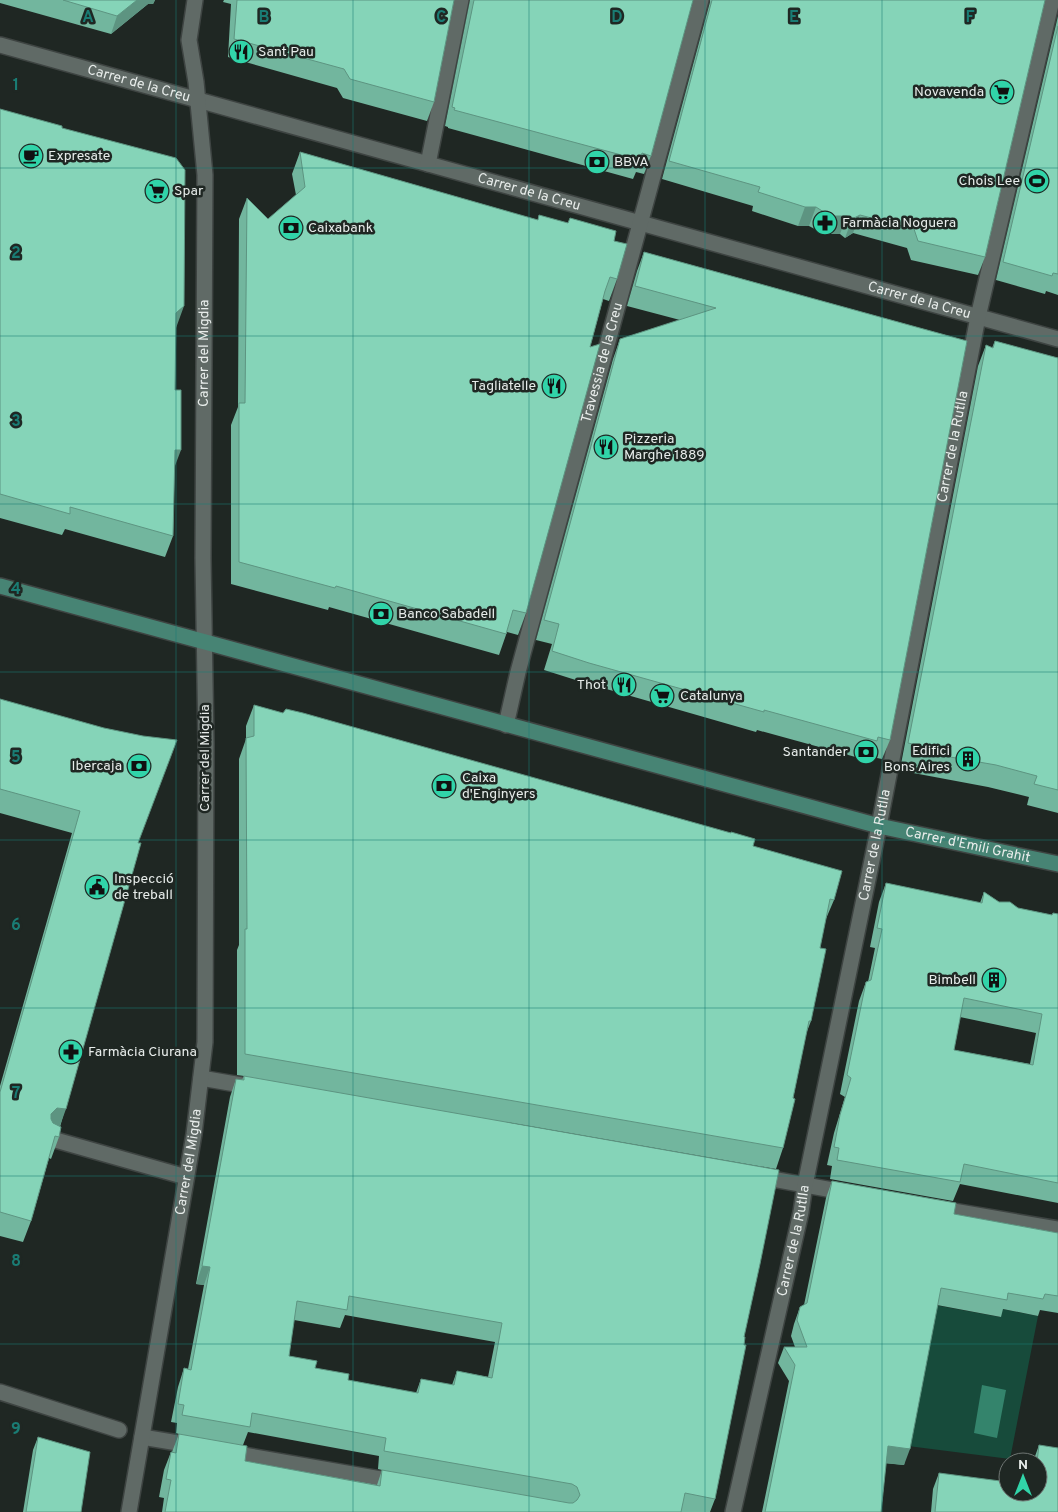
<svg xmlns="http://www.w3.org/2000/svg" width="1058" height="1512" font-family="Overpass,sans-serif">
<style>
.green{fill:#174b3b}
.water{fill:#34846c}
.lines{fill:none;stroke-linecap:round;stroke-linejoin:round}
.street-casing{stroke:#3e4442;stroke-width:18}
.secondary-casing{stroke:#3e4442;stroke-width:18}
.street{stroke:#606a66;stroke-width:15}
.secondary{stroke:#478474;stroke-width:15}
.wall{fill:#72b69e;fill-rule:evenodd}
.shaded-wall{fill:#5d9481}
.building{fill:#85d4b8;stroke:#5d9481;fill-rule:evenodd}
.grid{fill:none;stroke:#1a7c74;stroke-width:1;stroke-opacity:0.55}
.labels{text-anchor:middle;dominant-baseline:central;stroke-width:5;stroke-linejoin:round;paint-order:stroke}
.poi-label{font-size:14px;fill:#e7ecea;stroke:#1f2723;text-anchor:start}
.street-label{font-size:14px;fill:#e7ecea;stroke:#1f2723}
.grid-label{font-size:16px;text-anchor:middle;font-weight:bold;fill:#1a7c74;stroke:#1f2723;stroke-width:5;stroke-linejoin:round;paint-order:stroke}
</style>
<rect width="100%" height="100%" fill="#1f2723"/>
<path class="green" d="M 935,1305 L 1000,1317 L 1002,1309 L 1038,1316 L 1010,1459 L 908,1446 Z"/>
<path class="water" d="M 982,1385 L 1006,1390 L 997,1438 L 974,1433 Z"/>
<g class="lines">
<g class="street-casing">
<g id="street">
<path id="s1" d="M 0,45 L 1058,339"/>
<path d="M 428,164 L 461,0"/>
<path id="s2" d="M 506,725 L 518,672 L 701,0"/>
<path d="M 201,1078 L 253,1087"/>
<path d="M 52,1139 L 186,1177"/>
<path d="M 756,1176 L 849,1193"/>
<path d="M 936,1208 L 1058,1229"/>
<path d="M 0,1392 L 119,1430"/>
<path d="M 142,1437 L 196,1446"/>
<path d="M 226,1452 L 398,1482"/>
<path id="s3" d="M 129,1512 L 194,1134 L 205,1042 L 206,744 L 203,558 L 205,175 L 196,82 L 189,40 L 195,0"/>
<path id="s4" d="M 733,1512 L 801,1212 L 805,1185 L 879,826 L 978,317 L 1052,0"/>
</g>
</g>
<g class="secondary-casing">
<g id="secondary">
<path id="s5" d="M 0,586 L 879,826 L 1058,864"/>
</g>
</g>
<use href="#street" class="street"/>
<use href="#secondary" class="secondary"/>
</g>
<path class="wall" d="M 0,0 L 155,0 L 153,4 L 148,4 L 111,34 L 0,3 Z
M 224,0 L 454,0 L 434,102 L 427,121 L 343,98 L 337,88 L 228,57 L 231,4 L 223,2 Z
M 470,0 L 693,0 L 651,156 L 644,174 L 636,172 L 633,179 L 448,128 L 448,127 L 445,126 Z
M 710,0 L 1045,0 L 985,257 L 978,275 L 911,260 L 907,248 L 853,233 L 845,238 L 840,234 L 824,234 L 809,226 L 798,226 L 752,211 L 753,206 L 662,179 L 710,2 Z
M 1058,16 L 1058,295 L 1046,291 L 1045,294 L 996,280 Z
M 0,109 L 62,128 L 176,328 L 173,536 L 165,557 L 65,529 L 62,535 L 0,518 Z
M 300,152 L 538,220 L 539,215 L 614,241 L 617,279 L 609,301 L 603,299 L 590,347 L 526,613 L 518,635 L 507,632 L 499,655 L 329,607 L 328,610 L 231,584 L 231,425 L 238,407 L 239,219 L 247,198 L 268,219 L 296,195 L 292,174 Z
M 644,252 L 967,341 L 890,740 L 882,759 L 872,757 L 870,761 L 757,730 L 756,732 L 582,682 L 544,670 L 552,644 L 536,640 L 613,359 L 620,339 L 680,320 L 627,306 L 637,271 Z
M 995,341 L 1058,358 L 1058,813 L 1027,805 L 1029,797 L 988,787 L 908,772 L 909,766 L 901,764 L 978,366 L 986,345 L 992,348 Z
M 0,699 L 138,843 L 60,1127 L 59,1137 L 51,1159 L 49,1158 L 31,1221 L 23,1242 L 0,1236 L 0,1086 L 72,833 L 0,813 Z
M 254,705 L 753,846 L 834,900 L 825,921 L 820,948 L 811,1021 L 806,1034 L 783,1148 L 776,1169 L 506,1122 L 744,1337 L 715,1499 L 710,1512 L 162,1512 L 164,1498 L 159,1497 L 164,1470 L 171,1452 L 172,1452 L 179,1434 L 176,1433 L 177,1423 L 171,1422 L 178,1387 L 184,1368 L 188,1369 L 204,1285 L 196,1284 L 230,1097 L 236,1079 L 242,1080 L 244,1076 L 237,1075 L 237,950 L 239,945 L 239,759 L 246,739 L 246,726 ZM 345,1315 L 495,1342 L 488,1377 L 457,1371 L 452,1385 L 421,1379 L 416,1393 L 348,1380 L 315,1368 L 289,1356 L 294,1320 L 340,1328 ZM 248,1432 L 379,1456 L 378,1469 L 382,1470 L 377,1485 L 245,1461 L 243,1445 Z
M 886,883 L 980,903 L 984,892 L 999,902 L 1018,908 L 1052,915 L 1058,914 L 1058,1203 L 960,1184 L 953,1201 L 830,1179 L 832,1166 L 827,1165 L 834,1133 L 845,1097 L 840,1094 L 859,1001 L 866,982 L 868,982 L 875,948 L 870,947 L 879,902 ZM 960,1017 L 1036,1033 L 1030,1064 L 954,1050 Z
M 832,1181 L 954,1214 L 1058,1233 L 1058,1313 L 1040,1310 L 1038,1316 L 1003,1309 L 1001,1317 L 937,1305 L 904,1465 L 886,1463 L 881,1512 L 762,1512 L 789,1381 L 778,1363 L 784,1347 L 795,1347 L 791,1336 L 794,1324 L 800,1307 L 804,1305 L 826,1198 Z
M 38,1437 L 81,1512 L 23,1512 L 33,1450 Z
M 1039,1445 L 1058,1512 L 931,1512 L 933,1489 L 939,1473 L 1038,1492 L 1038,1462 L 1033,1462 Z"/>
<path class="shaded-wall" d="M 137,0 L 155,0 L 153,4 L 148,4 L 111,34 L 117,16 Z
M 805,207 L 816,207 L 809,226 L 798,226 Z
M 860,215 L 853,233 L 845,238 L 852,219 Z
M 830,216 L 847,216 L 840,234 L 824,234 Z
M 184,306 L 176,328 L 168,335 L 176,313 Z
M 175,450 L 181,450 L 173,471 Z
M 57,1108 L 66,1109 L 58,1131 L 49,1130 L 51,1114 Z
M 202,1266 L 210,1267 L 204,1285 L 196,1284 Z
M 888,1446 L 910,1449 L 904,1465 L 882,1463 Z"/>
<path class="building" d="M 63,0 L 137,0 L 117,16 Z
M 237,0 L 454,0 L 434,102 L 350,79 L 344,69 L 234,39 Z
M 474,0 L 693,0 L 651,156 L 642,153 L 640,160 L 454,110 L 455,108 L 452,107 Z
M 712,0 L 1045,0 L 985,257 L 918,241 L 914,229 L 860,215 L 852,219 L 847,216 L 830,216 L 816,207 L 805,207 L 758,192 L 760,187 L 669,161 Z
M 1058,26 L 1058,274 L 1053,273 L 1052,276 L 1003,262 Z
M 0,109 L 62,126 L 62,128 L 176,158 L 185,170 L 184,306 L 176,313 L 175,390 L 181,390 L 181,450 L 175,450 L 173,536 L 70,507 L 70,514 L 0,494 Z
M 300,152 L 538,220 L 539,215 L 568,223 L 570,218 L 616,231 L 614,241 L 627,244 L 617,279 L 610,277 L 605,291 L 590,347 L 600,344 L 526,613 L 513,610 L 506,634 L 336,586 L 335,588 L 239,562 L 239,403 L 245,403 L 247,198 L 268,219 L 305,187 Z
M 644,252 L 967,341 L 890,740 L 878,737 L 877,741 L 764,710 L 764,712 L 589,663 L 552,651 L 559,624 L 544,620 L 620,339 L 716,308 L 635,286 Z
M 995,341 L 1058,358 L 1058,790 L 1034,784 L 1037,776 L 996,765 L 916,751 L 917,745 L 908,743 L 986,345 L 993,348 Z
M 0,699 L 104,728 L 143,736 L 177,740 L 138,843 L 141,843 L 66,1109 L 57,1108 L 51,1114 L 51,1119 L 53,1123 L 61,1127 L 59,1137 L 55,1136 L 31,1221 L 0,1212 L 0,1092 L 80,811 L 0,789 Z
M 254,705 L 283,713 L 286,709 L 303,713 L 731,833 L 731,832 L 755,839 L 753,846 L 842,871 L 834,900 L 830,899 L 820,948 L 826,949 L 811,1021 L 809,1021 L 793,1098 L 795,1099 L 783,1148 L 245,1054 L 245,929 L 247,929 L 246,738 L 254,736 Z
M 886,883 L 982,903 L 984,892 L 999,902 L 1010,902 L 1018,908 L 1052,915 L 1053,913 L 1058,914 L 1058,1183 L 964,1164 L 960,1182 L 837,1160 L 839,1148 L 834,1147 L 840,1115 L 851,1078 L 847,1075 L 866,982 L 871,980 L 882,929 L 877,928 ZM 964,998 L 1042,1014 L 1033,1065 L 954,1050 Z
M 244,1076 L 779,1170 L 760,1264 L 744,1337 L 745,1337 L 744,1345 L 746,1345 L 715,1499 L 685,1493 L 681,1512 L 165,1512 L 171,1480 L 166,1479 L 171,1452 L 176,1453 L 179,1434 L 247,1446 L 245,1461 L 380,1486 L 382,1470 L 569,1503 L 573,1503 L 577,1500 L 580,1495 L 577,1487 L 572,1484 L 384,1451 L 386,1438 L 252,1413 L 250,1427 L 182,1415 L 184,1405 L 178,1404 L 184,1368 L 191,1370 L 210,1267 L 202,1266 L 236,1079 L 244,1080 ZM 349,1296 L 502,1323 L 492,1378 L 457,1371 L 454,1385 L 421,1379 L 418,1393 L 348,1380 L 349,1374 L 315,1368 L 317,1361 L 289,1356 L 297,1301 L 347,1310 Z
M 832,1181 L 956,1203 L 954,1214 L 1058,1233 L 1058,1296 L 1045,1294 L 1043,1299 L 1008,1293 L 1007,1300 L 941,1288 L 910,1449 L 888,1446 L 881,1512 L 765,1512 L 795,1365 L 784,1347 L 807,1347 L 797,1320 L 800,1307 L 807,1303 Z
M 38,1437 L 90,1452 L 81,1512 L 26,1512 Z
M 1039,1445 L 1058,1448 L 1058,1512 L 935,1512 L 939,1473 L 1008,1482 L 1008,1492 L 1038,1492 L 1038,1462 L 1037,1462 Z"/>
<path class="grid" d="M 176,0 L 176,1512M 353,0 L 353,1512M 529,0 L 529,1512M 705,0 L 705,1512M 882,0 L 882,1512M 0,168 L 1058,168M 0,336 L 1058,336M 0,504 L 1058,504M 0,672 L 1058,672M 0,840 L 1058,840M 0,1008 L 1058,1008M 0,1176 L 1058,1176M 0,1344 L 1058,1344"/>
<defs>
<g id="restaurant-disc" transform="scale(1.25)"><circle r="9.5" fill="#31d4a9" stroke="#1f2723"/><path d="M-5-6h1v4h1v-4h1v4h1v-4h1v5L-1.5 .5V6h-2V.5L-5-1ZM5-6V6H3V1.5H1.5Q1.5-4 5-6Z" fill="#111"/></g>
<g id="supermarket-disc" transform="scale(1.25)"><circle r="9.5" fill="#31d4a9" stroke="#1f2723"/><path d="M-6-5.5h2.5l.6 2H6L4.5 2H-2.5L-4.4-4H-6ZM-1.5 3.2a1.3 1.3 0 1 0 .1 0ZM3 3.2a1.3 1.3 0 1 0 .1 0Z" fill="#111"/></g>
<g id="cafe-disc" transform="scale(1.25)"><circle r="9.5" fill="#31d4a9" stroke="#1f2723"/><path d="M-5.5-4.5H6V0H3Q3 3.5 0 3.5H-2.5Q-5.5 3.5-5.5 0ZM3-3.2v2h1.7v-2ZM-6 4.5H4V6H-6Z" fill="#111"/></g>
<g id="bank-disc" transform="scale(1.25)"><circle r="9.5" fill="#31d4a9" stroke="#1f2723"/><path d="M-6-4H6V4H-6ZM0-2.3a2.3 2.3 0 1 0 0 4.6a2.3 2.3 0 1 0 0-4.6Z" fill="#111"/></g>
<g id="stadium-disc" transform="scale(1.25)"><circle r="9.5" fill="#31d4a9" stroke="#1f2723"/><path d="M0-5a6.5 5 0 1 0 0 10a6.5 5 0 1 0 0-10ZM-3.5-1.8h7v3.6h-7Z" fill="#111"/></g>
<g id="pharmacy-disc" transform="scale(1.25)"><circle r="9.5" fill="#31d4a9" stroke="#1f2723"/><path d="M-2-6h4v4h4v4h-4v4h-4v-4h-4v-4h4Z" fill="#111"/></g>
<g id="building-disc" transform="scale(1.25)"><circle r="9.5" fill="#31d4a9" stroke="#1f2723"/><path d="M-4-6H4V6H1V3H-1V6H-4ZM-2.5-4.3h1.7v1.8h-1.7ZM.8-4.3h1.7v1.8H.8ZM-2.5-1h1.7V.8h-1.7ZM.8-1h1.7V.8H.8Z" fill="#111"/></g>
<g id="civic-disc" transform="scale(1.25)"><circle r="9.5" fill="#31d4a9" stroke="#1f2723"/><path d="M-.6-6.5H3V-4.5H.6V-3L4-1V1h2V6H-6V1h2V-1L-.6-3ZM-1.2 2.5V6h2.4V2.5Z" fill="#111"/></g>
</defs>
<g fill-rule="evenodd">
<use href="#restaurant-disc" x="241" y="52"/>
<use href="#supermarket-disc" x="1002" y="92"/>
<use href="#cafe-disc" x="31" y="156"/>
<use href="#bank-disc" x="597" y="162"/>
<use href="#stadium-disc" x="1037" y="181"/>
<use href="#supermarket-disc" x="157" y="191"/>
<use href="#pharmacy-disc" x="825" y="223"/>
<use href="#bank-disc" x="291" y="228"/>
<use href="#restaurant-disc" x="554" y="386"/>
<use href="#restaurant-disc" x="606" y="447"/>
<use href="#bank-disc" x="381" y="614"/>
<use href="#restaurant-disc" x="624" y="685"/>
<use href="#supermarket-disc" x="662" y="696"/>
<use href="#bank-disc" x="866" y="752"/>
<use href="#building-disc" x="968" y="759"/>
<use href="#bank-disc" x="139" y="766"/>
<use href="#bank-disc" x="444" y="786"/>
<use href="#civic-disc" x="97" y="887"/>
<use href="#building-disc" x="994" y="980"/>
<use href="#pharmacy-disc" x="71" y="1052"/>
</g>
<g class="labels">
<g class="poi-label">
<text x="258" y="52">Sant Pau</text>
<text x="984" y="92" text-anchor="end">Novavenda</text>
<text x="48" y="156">Expresate</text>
<text x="614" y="162">BBVA</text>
<text x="1020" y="181" text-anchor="end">Chois Lee</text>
<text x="174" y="191">Spar</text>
<text x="842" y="223">Farmàcia Noguera</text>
<text x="308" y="228">Caixabank</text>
<text x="536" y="386" text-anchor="end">Tagliatelle</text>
<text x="624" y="439">Pizzeria<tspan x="624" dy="16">Marghe 1889</tspan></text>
<text x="398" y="614">Banco Sabadell</text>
<text x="606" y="685" text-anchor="end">Thot</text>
<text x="680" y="696">Catalunya</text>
<text x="950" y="751" text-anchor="end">Edifici<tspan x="950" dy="16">Bons Aires</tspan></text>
<text x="848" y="752" text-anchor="end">Santander</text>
<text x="122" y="766" text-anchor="end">Ibercaja</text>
<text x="462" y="778">Caixa<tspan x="462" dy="16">d'Enginyers</tspan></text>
<text x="114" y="879">Inspecció<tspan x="114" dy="16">de treball</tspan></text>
<text x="976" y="980" text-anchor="end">Bimbell</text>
<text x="88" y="1052">Farmàcia Ciurana</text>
</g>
<g class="street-label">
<text stroke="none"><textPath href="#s1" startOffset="144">Carrer de la Creu</textPath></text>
<text stroke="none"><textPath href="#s1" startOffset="549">Carrer de la Creu</textPath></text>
<text stroke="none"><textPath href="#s1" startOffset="954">Carrer de la Creu</textPath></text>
<text stroke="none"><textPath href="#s3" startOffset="1165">Carrer del Migdia</textPath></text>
<text stroke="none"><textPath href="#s2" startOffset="375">Travessia de la Creu</textPath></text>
<text stroke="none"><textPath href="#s4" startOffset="1088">Carrer de la Rutlla</textPath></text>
<text transform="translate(205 758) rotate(-90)">Carrer del Migdia</text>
<text stroke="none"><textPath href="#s4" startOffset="682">Carrer de la Rutlla</textPath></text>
<text stroke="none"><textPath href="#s5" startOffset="1002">Carrer d'Emili Grahit</textPath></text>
<text stroke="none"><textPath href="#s3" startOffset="355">Carrer del Migdia</textPath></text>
<text stroke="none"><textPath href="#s4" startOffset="278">Carrer de la Rutlla</textPath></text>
</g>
</g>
<g class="grid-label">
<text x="88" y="22">A</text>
<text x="264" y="22">B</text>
<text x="441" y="22">C</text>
<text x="617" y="22">D</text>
<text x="794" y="22">E</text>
<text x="970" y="22">F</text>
<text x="16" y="90">1</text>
<text x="16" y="258">2</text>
<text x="16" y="426">3</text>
<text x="16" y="594">4</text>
<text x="16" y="762">5</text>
<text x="16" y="930">6</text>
<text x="16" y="1098">7</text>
<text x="16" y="1266">8</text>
<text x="16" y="1434">9</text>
</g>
<g transform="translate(1023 1477)"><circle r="24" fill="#1f2723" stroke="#6f7673"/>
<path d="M0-4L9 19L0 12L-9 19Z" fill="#31d4a9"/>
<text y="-8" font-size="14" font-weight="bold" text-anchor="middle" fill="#e7ecea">N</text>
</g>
</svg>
